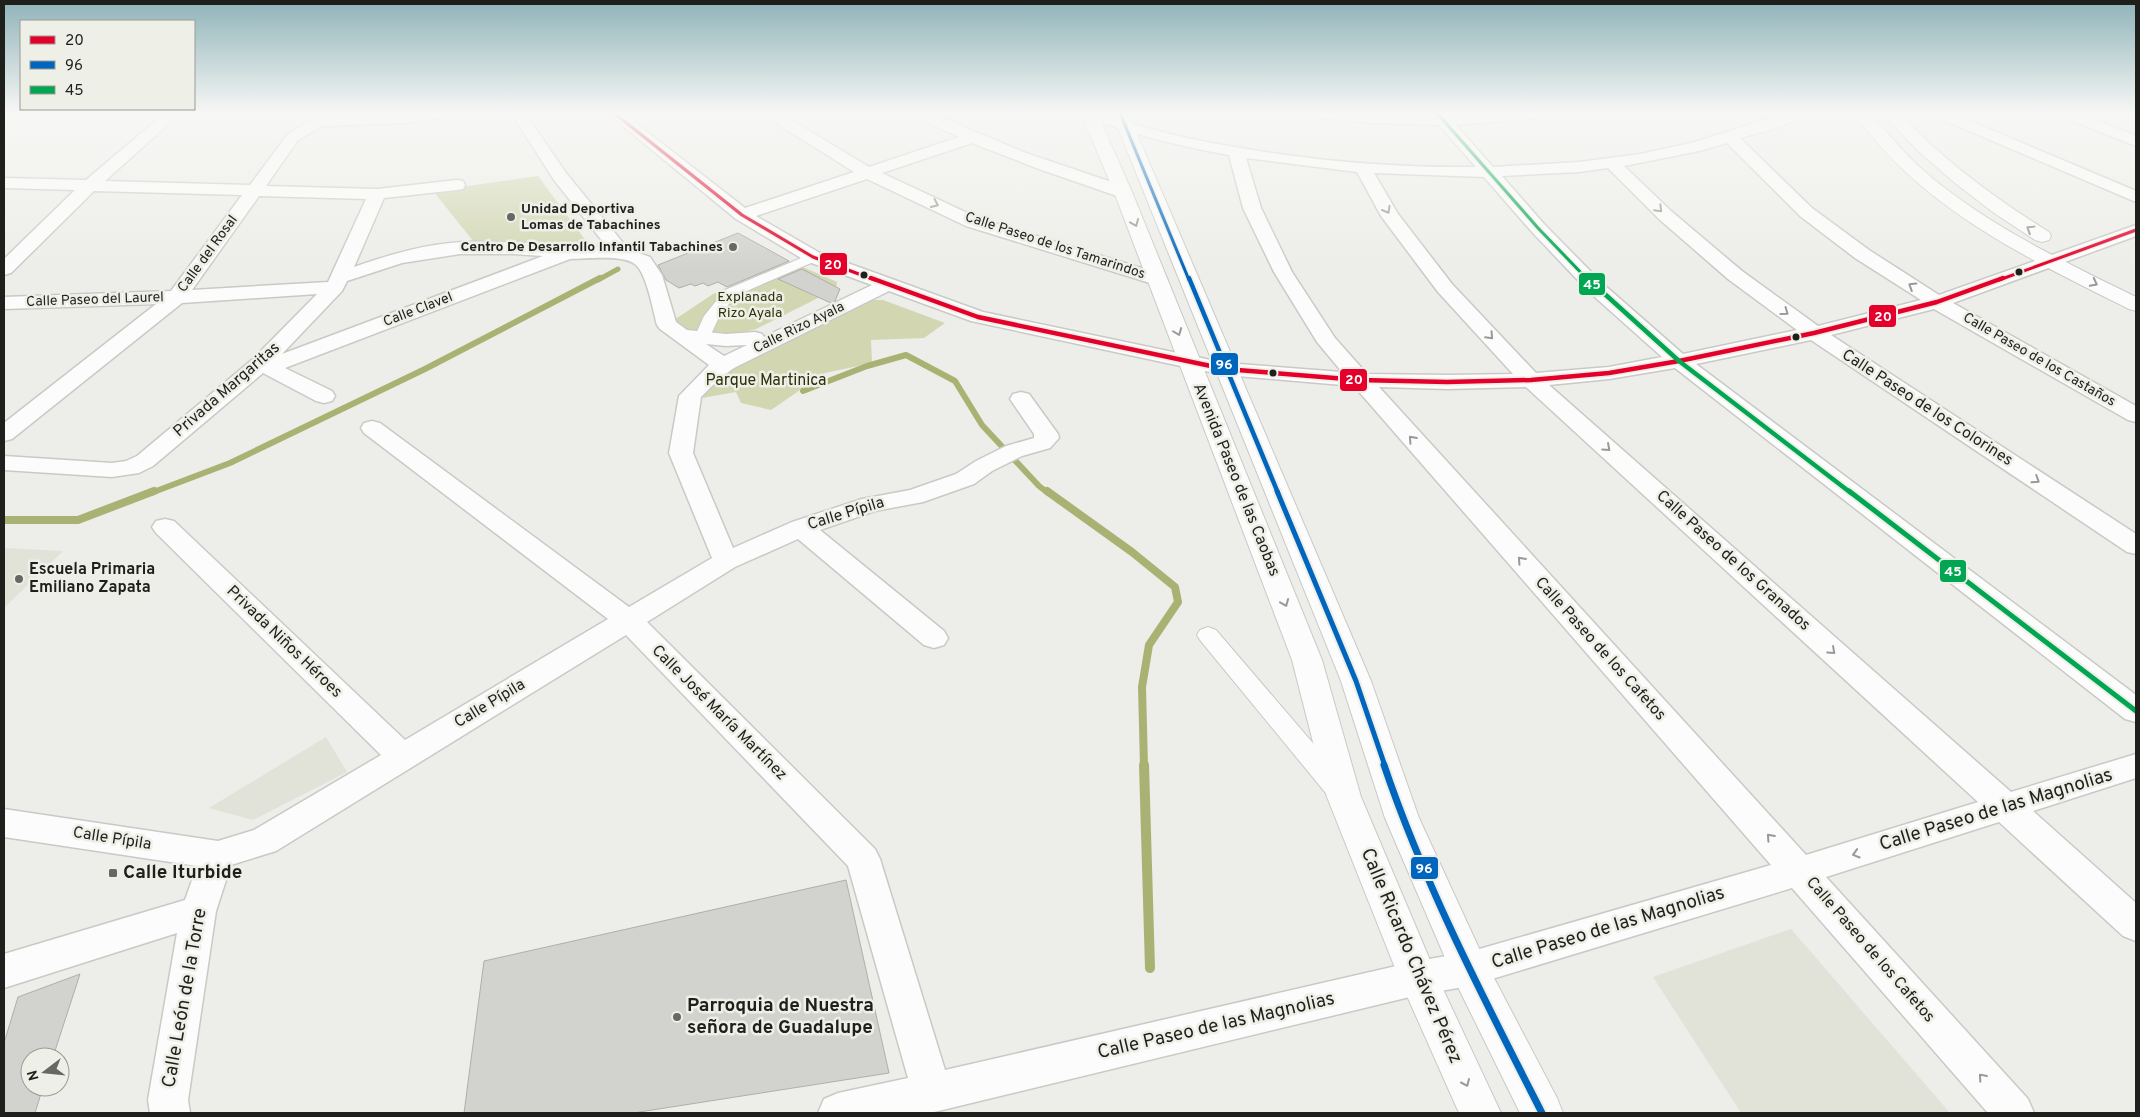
<svg xmlns="http://www.w3.org/2000/svg" width="2140" height="1117" font-family="Overpass,sans-serif">
<style>
.built{fill:#e1e2d8}
.green{fill:#d2d7b2}
.lines{fill:none;stroke-linecap:round;stroke-linejoin:round}
.stream-far3{stroke:#aab273;stroke-width:5}
.stream-far2{stroke:#aab273;stroke-width:6}
.stream-far1{stroke:#aab273;stroke-width:8}
.stream{stroke:#aab273;stroke-width:10}
.building{fill:#d2d2cf;stroke:#aeafab}
.pedestrian-casing{stroke:#c9c9c6;stroke-width:2}
.minor-casing{stroke:#c9c9c6;stroke-width:3}
.tertiary-casing{stroke:#c9c9c6;stroke-width:2}
.secondary-casing{stroke:#c9c9c6;stroke-width:2}
.pedestrian{fill:#fcfcfc;fill-rule:evenodd}
.minor{fill:#fcfcfc;fill-rule:evenodd}
.tertiary{fill:#fcfcfc;fill-rule:evenodd}
.secondary{fill:#fcfcfc;fill-rule:evenodd}
.bus-1-far1-casing{stroke:#eeefe7;stroke-width:5.5}
.bus-1-casing{stroke:#eeefe7;stroke-width:8}
.bus-2-far3-casing{stroke:#eeefe7;stroke-width:5.5}
.bus-2-far2-casing{stroke:#eeefe7;stroke-width:8}
.bus-2-far1-casing{stroke:#eeefe7;stroke-width:9}
.bus-2-casing{stroke:#eeefe7;stroke-width:11}
.bus-3-far2-casing{stroke:#eeefe7;stroke-width:5.5}
.bus-3-far1-casing{stroke:#eeefe7;stroke-width:8}
.bus-3-casing{stroke:#eeefe7;stroke-width:9}
.bus-1-far1{stroke:#e4002b;stroke-width:3}
.bus-1{stroke:#e4002b;stroke-width:4.5}
.bus-2-far3{stroke:#0065bd;stroke-width:3}
.bus-2-far2{stroke:#0065bd;stroke-width:4.5}
.bus-2-far1{stroke:#0065bd;stroke-width:5}
.bus-2{stroke:#0065bd;stroke-width:7}
.bus-3-far2{stroke:#00a651;stroke-width:3}
.bus-3-far1{stroke:#00a651;stroke-width:4.5}
.bus-3{stroke:#00a651;stroke-width:5}
.oneway{stroke:#999997}
.poi-dot{fill:#676764;stroke:#eeefe7;stroke-width:2}
.bus-dot{fill:#1f1f1c;stroke:#eeefe7;stroke-width:2}
.labels{text-anchor:middle;dominant-baseline:central;stroke-width:5;stroke-linejoin:round;paint-order:stroke}
.far-poi-label{font-size:14px;font-weight:bold;fill:#1f1f1c;stroke:#eeefe7;text-anchor:start}
.far-street-label{font-size:14px;fill:#1f1f1c;stroke:#eeefe7}
.far-park-label{font-size:14px;fill:#2d310b;stroke:#eeefe7}
.park-label{font-size:16px;fill:#2d310b;stroke:#eeefe7}
.street-label{font-size:16px;fill:#1f1f1c;stroke:#eeefe7}
.poi-label{font-size:16px;font-weight:bold;fill:#1f1f1c;stroke:#eeefe7;text-anchor:start}
.near-street-label{font-size:19px;fill:#1f1f1c;stroke:#eeefe7}
.near-poi-label{font-size:19px;font-weight:bold;fill:#1f1f1c;stroke:#eeefe7;text-anchor:start}
.line-badge{stroke:#eeefe7;stroke-width:2}
.badge-label{font-size:14px;text-anchor:middle;font-weight:bold;fill:#fff}
</style>
<rect width="100%" height="100%" fill="#edede9"/>
<path class="built" d="M 4,548 L 63,551 L 4,608 Z
M 326,737 L 347,772 L 253,820 L 209,808 Z
M 1791,929 L 1950,1113 L 1741,1113 L 1653,977 Z"/>
<path class="green" d="M 538,176 L 589,245 L 474,242 L 433,191 Z
M 789,261 L 837,282 L 836,289 L 756,329 L 731,335 L 687,331 L 671,322 L 713,294 Z
M 866,300 L 883,300 L 945,323 L 924,338 L 871,340 L 872,363 L 825,373 L 771,410 L 741,403 L 736,392 L 702,398 L 705,386 L 716,376 Z"/>
<g class="lines">
<path class="stream-far3" d="M 598,280 L 618,269"/>
<path class="stream-far2" d="M 803,391 L 867,366 L 906,355 L 955,381 L 982,425 L 1039,486 L 1048,493
M 151,493 L 230,463 L 425,369 L 600,278"/>
<path class="stream-far1" d="M 1047,491 L 1132,552 L 1175,587 L 1178,602 L 1149,645 L 1142,687 L 1144,766
M 4,520 L 78,520 L 154,491"/>
<path class="stream" d="M 1144,765 L 1150,968"/>
</g>
<path class="building" d="M 738,233 L 789,261 L 727,287 L 718,282 L 708,286 L 703,283 L 695,286 L 691,284 L 679,288 L 666,280 L 658,265 Z
M 802,269 L 840,289 L 835,301 L 831,303 L 778,279 Z
M 846,880 L 889,1073 L 633,1113 L 464,1113 L 484,961 Z
M 80,974 L 53,1057 L 30,1057 L 30,1087 L 43,1087 L 35,1113 L 4,1113 L 4,1043 L 18,997 Z"/>
<g class="lines">
<g class="pedestrian-casing">
<path id="pedestrian" d="M 813,253 L 818,254 L 820,257 L 818,260 L 735,296 L 719,317 L 708,341 L 696,341 L 694,338 L 704,316 L 725,290 Z
M 1208,627 L 1216,630 L 1347,783 L 1350,790 L 1347,797 L 1338,800 L 1329,797 L 1200,640 L 1197,635 L 1200,630 Z"/>
</g>
<g class="minor-casing">
<path id="minor" d="M 165,113 L 181,113 L 105,181 L 250,185 L 288,134 L 313,119 L 317,113 L 331,113 L 329,117 L 450,113 L 448,116 L 443,117 L 406,123 L 322,126 L 298,140 L 266,186 L 377,189 L 457,180 L 463,181 L 465,185 L 463,189 L 457,190 L 384,198 L 354,267 C 388,255 425,244 462,242 C 510,240 559,247 607,247 L 554,180 L 511,113 L 525,113 L 566,173 L 628,249 L 650,257 L 662,275 L 676,322 L 687,330 L 726,334 L 755,332 L 762,334 L 764,337 L 872,285 L 806,261 L 736,219 L 607,113 L 623,113 L 745,208 L 854,172 L 765,116 L 763,113 L 780,113 L 869,167 L 959,137 L 914,116 L 912,113 L 931,113 L 1026,153 L 1129,188 L 1131,192 L 1129,196 L 1117,196 L 1039,169 L 972,143 L 882,173 L 978,218 L 1164,275 L 1167,279 L 1164,283 L 1157,285 L 1150,283 L 966,226 L 867,179 L 756,216 L 820,253 L 983,312 L 1225,363 L 1342,372 L 1317,342 L 1274,272 L 1243,208 L 1229,155 C 1179,146 1131,134 1084,116 L 1082,113 C 1106,113 1117,119 1140,126 C 1162,132 1185,138 1207,142 C 1295,159 1386,168 1476,167 L 1439,125 L 1369,123 L 1304,116 L 1302,113 L 1429,116 L 1432,116 L 1430,113 L 1445,113 L 1448,116 L 1556,113 L 1554,116 L 1549,117 L 1456,125 L 1493,167 L 1579,162 L 1640,154 L 1695,142 L 1786,113 L 1804,113 C 1797,124 1755,134 1740,138 L 1812,208 L 1869,250 L 1939,295 L 2136,225 L 2136,236 L 1953,303 L 2136,406 L 2136,422 L 2128,420 L 1934,309 L 1831,335 L 2136,534 L 2136,554 L 2127,552 L 1811,340 L 1696,364 L 2136,695 L 2136,722 L 2125,719 L 1675,368 L 1609,379 L 1549,385 L 2011,792 L 2136,754 L 2136,778 L 2033,811 L 2136,903 L 2136,941 L 2123,936 L 1999,822 L 1826,877 L 2028,1099 L 2034,1113 L 1988,1113 L 1792,888 L 1469,986 L 1418,995 L 930,1113 L 818,1113 L 824,1099 L 838,1093 L 908,1078 L 848,866 L 626,635 L 276,851 L 231,865 L 216,911 L 188,1100 L 190,1113 L 150,1113 L 148,1100 L 177,933 L 4,988 L 4,954 L 185,900 L 197,866 L 4,837 L 4,809 L 218,841 L 254,830 L 381,755 L 156,533 L 152,527 L 156,521 L 165,519 L 174,521 L 405,740 L 608,619 L 364,433 L 361,428 L 364,423 L 372,421 L 380,423 L 629,607 L 712,558 L 669,453 L 679,396 L 709,365 L 660,329 L 657,325 C 653,311 647,275 636,265 C 624,254 587,259 570,259 L 285,368 L 332,391 L 335,396 L 332,401 L 324,403 L 316,401 L 263,373 L 153,466 L 139,473 L 112,477 L 4,470 L 4,456 L 112,463 L 126,461 L 137,456 L 253,359 L 317,294 L 182,303 L 12,439 L 4,441 L 4,423 L 156,304 L 4,309 L 4,297 L 171,291 L 242,195 L 94,191 L 11,273 L 4,275 L 4,259 L 75,190 L 4,188 L 4,178 L 86,180 ZM 1727,143 L 1800,216 L 1855,258 L 1921,300 L 1818,326 L 1742,271 L 1671,211 L 1624,166 L 1699,151 ZM 1246,158 L 1357,172 L 1381,216 L 1438,292 L 1513,374 L 1447,375 L 1367,374 L 1335,338 L 1292,272 L 1261,208 ZM 1608,168 L 1659,219 L 1728,279 L 1797,330 L 1683,354 L 1602,283 L 1544,224 L 1502,176 L 1579,172 ZM 1374,173 L 1484,177 L 1532,232 L 1588,291 L 1662,357 L 1609,367 L 1536,373 L 1452,284 L 1398,214 ZM 259,196 L 366,199 L 328,282 L 192,290 ZM 460,254 L 513,254 L 543,256 L 282,354 L 342,291 L 347,281 L 402,263 ZM 889,291 L 971,321 L 1190,368 L 1225,375 L 1354,386 L 1771,865 L 1469,952 L 1418,961 L 945,1070 L 880,859 L 875,849 L 647,622 L 735,567 L 798,539 L 924,645 L 934,648 L 944,645 L 948,638 L 944,631 L 820,530 L 875,511 L 923,502 L 974,484 L 992,471 L 1022,456 L 1050,448 L 1059,438 L 1058,434 L 1029,394 L 1021,392 L 1013,394 L 1010,399 L 1034,434 L 1034,438 L 1006,446 L 976,461 L 956,474 L 910,490 L 862,499 L 792,522 L 733,548 L 693,453 L 701,397 L 720,378 L 734,368 ZM 706,344 L 726,346 L 747,345 L 724,356 ZM 1379,387 L 1447,389 L 1526,387 L 1978,802 L 1806,855 Z
M 1932,113 L 1951,113 L 2136,191 L 2136,202 L 1934,116 Z
M 2059,113 L 2079,113 L 2136,136 L 2136,146 L 2061,116 Z"/>
</g>
<g class="tertiary-casing">
<path id="tertiary" d="M 1854,113 L 1870,113 C 1887,133 1904,153 1924,171 C 1986,225 2063,261 2136,297 L 2136,311 L 2129,309 C 2029,259 1920,208 1854,113 Z
M 1882,113 L 1899,113 C 1943,160 1994,198 2049,232 L 2051,236 L 2049,240 L 2042,242 L 2035,240 L 1994,213 L 1955,183 L 1918,151 Z"/>
</g>
<g class="secondary-casing">
<path id="secondary" d="M 1081,113 L 1097,113 L 1132,192 L 1322,660 L 1361,797 L 1435,972 L 1501,1113 L 1459,1113 L 1399,978 L 1327,797 L 1292,660 L 1114,192 Z
M 1112,113 L 1128,113 L 1371,681 L 1419,818 L 1483,957 L 1557,1098 L 1563,1113 L 1520,1113 L 1455,981 L 1385,818 L 1341,681 Z"/>
</g>
<use href="#pedestrian" class="pedestrian"/>
<use href="#minor" class="minor"/>
<use href="#tertiary" class="tertiary"/>
<use href="#secondary" class="secondary"/>
<g class="bus-1-far1-casing">
<path id="bus-1-far1" d="M 614,113 L 742,215 L 813,257 L 875,280
M 1999,280 L 2136,230"/>
</g>
<g class="bus-1-casing">
<path id="bus-1" d="M 871,278 L 978,317 L 1225,369 L 1359,380 L 1447,382 L 1531,380 L 1609,373 L 1679,361 L 1814,333 L 1937,302 L 2003,278"/>
</g>
<g class="bus-2-far3-casing">
<path id="bus-2-far3" d="M 1120,113 L 1189,280"/>
</g>
<g class="bus-2-far2-casing">
<path id="bus-2-far2" d="M 1189,278 L 1278,493"/>
</g>
<g class="bus-2-far1-casing">
<path id="bus-2-far1" d="M 1277,491 L 1356,681 L 1385,766"/>
</g>
<g class="bus-2-casing">
<path id="bus-2" d="M 1384,765 C 1425,886 1484,999 1542,1113"/>
</g>
<g class="bus-3-far2-casing">
<path id="bus-3-far2" d="M 1437,113 L 1538,228 L 1588,280"/>
</g>
<g class="bus-3-far1-casing">
<path id="bus-3-far1" d="M 1587,278 L 1679,361 L 1851,493"/>
</g>
<g class="bus-3-casing">
<path id="bus-3" d="M 1849,491 L 2136,711"/>
</g>
<use href="#bus-1-far1" class="bus-1-far1"/>
<use href="#bus-1" class="bus-1"/>
<use href="#bus-2-far3" class="bus-2-far3"/>
<use href="#bus-2-far2" class="bus-2-far2"/>
<use href="#bus-2-far1" class="bus-2-far1"/>
<use href="#bus-2" class="bus-2"/>
<use href="#bus-3-far2" class="bus-3-far2"/>
<use href="#bus-3-far1" class="bus-3-far1"/>
<use href="#bus-3" class="bus-3"/>
</g>
<defs><path id="oneway-chevron" d="M-2-3.5L2.5 0L-2 3.5" fill="none" stroke-width="1.6" stroke-linecap="round" stroke-linejoin="round" transform="scale(1.25)"/></defs>
<g class="oneway">
<use href="#oneway-chevron" transform="translate(935 204) rotate(25)"/>
<use href="#oneway-chevron" transform="translate(1659 209) rotate(45)"/>
<use href="#oneway-chevron" transform="translate(1387 210) rotate(60)"/>
<use href="#oneway-chevron" transform="translate(1135 223) rotate(68)"/>
<use href="#oneway-chevron" transform="translate(2030 229) rotate(-148)"/>
<use href="#oneway-chevron" transform="translate(2094 283) rotate(27)"/>
<use href="#oneway-chevron" transform="translate(1912 286) rotate(-148)"/>
<use href="#oneway-chevron" transform="translate(1785 312) rotate(36)"/>
<use href="#oneway-chevron" transform="translate(1178 332) rotate(69)"/>
<use href="#oneway-chevron" transform="translate(1490 336) rotate(47)"/>
<use href="#oneway-chevron" transform="translate(1412 439) rotate(-132)"/>
<use href="#oneway-chevron" transform="translate(1607 448) rotate(42)"/>
<use href="#oneway-chevron" transform="translate(2036 480) rotate(33)"/>
<use href="#oneway-chevron" transform="translate(1521 560) rotate(-132)"/>
<use href="#oneway-chevron" transform="translate(1285 603) rotate(68)"/>
<use href="#oneway-chevron" transform="translate(1832 651) rotate(42)"/>
<use href="#oneway-chevron" transform="translate(1770 837) rotate(-132)"/>
<use href="#oneway-chevron" transform="translate(1856 854) rotate(163)"/>
<use href="#oneway-chevron" transform="translate(1982 1077) rotate(-131)"/>
<use href="#oneway-chevron" transform="translate(1466 1083) rotate(66)"/>
</g>
<linearGradient id="sky" x2="0" y2="1"><stop stop-color="#8fb3b9"/><stop offset="0.42" stop-color="#f7f7f5"/><stop offset="1" stop-color="#f7f7f5" stop-opacity="0"/></linearGradient>
<rect width="2140" height="269" fill="url(#sky)"/>
<g class="poi-dot">
<circle cx="511" cy="217" r="5"/>
<circle cx="733" cy="247" r="5"/>
<circle cx="19" cy="579" r="5"/>
<rect x="108" y="868" width="10" height="10" rx="2.5"/>
<circle cx="677" cy="1017" r="5"/>
</g>
<g class="bus-dot">
<circle cx="2019" cy="272" r="4.5"/>
<circle cx="864" cy="275" r="4.5"/>
<circle cx="1796" cy="337" r="4.5"/>
<circle cx="1273" cy="373" r="4.5"/>
</g>
<g class="labels">
<g class="far-poi-label">
<text x="521" y="209">Unidad Deportiva<tspan x="521" dy="16">Lomas de Tabachines</tspan></text>
<text x="723" y="247" text-anchor="end">Centro De Desarrollo Infantil Tabachines</text>
</g>
<g class="far-street-label">
<text transform="translate(1055 246) rotate(18)">Calle Paseo de los Tamarindos</text>
<text transform="translate(208 254) rotate(-54)">Calle del Rosal</text>
<text transform="translate(95 300) rotate(-2)">Calle Paseo del Laurel</text>
<text transform="translate(418 310) rotate(-21)">Calle Clavel</text>
<text transform="translate(799 328) rotate(-26)">Calle Rizo Ayala</text>
<text transform="translate(2039 360) rotate(30)">Calle Paseo de los Castaños</text>
</g>
<g class="far-park-label">
<text x="750" y="297">Explanada<tspan x="750" dy="16">Rizo Ayala</tspan></text>
</g>
<g class="park-label">
<text x="766" y="381">Parque Martinica</text>
</g>
<g class="street-label">
<text transform="translate(227 390) rotate(-41)">Privada Margaritas</text>
<text transform="translate(1927 408) rotate(33)">Calle Paseo de los Colorines</text>
<text transform="translate(1236 480) rotate(68)">Avenida Paseo de las Caobas</text>
<text transform="translate(846 514) rotate(-17)">Calle Pípila</text>
<text transform="translate(1733 561) rotate(42)">Calle Paseo de los Granados</text>
<text transform="translate(284 642) rotate(44)">Privada Niños Héroes</text>
<text transform="translate(1600 649) rotate(48)">Calle Paseo de los Cafetos</text>
<text transform="translate(490 704) rotate(-31)">Calle Pípila</text>
<text transform="translate(719 713) rotate(45)">Calle José María Martínez</text>
<text transform="translate(112 839) rotate(9)">Calle Pípila</text>
<text transform="translate(1870 950) rotate(49)">Calle Paseo de los Cafetos</text>
</g>
<g class="poi-label">
<text x="29" y="570">Escuela Primaria<tspan x="29" dy="18">Emiliano Zapata</tspan></text>
</g>
<g class="near-street-label">
<text transform="translate(1996 810) rotate(-17)">Calle Paseo de las Magnolias</text>
<text transform="translate(1608 928) rotate(-17)">Calle Paseo de las Magnolias</text>
<text transform="translate(1411 956) rotate(67)">Calle Ricardo Chávez Pérez</text>
<text transform="translate(185 998) rotate(-80)">Calle León de la Torre</text>
<text transform="translate(1216 1026) rotate(-13)">Calle Paseo de las Magnolias</text>
</g>
<g class="near-poi-label">
<text x="123" y="873">Calle Iturbide</text>
<text x="687" y="1006">Parroquia de Nuestra<tspan x="687" dy="22">señora de Guadalupe</tspan></text>
</g>
</g>
<g class="line-badge">
<rect x="819" y="252" width="29" height="24" rx="5" fill="#e4002b"/>
<rect x="1578" y="272" width="28" height="24" rx="5" fill="#00a651"/>
<rect x="1868" y="304" width="29" height="24" rx="5" fill="#e4002b"/>
<rect x="1210" y="352" width="29" height="24" rx="5" fill="#0065bd"/>
<rect x="1339" y="368" width="29" height="24" rx="5" fill="#e4002b"/>
<rect x="1939" y="559" width="28" height="24" rx="5" fill="#00a651"/>
<rect x="1410" y="856" width="29" height="24" rx="5" fill="#0065bd"/>
</g>
<g class="badge-label">
<text x="833" y="269">20</text>
<text x="1592" y="289">45</text>
<text x="1883" y="321">20</text>
<text x="1224" y="369">96</text>
<text x="1354" y="384">20</text>
<text x="1953" y="576">45</text>
<text x="1424" y="873">96</text>
</g>
<rect width="2140" height="1117" fill="none" stroke="#1f1f1c" stroke-width="10"/>
<rect x="20" y="20" width="175" height="90" fill="#eeefe7" stroke="#9b9c96"/>
<rect x="30" y="36" width="25" height="8" fill="#e4002b" stroke="#9b9c96"/>
<text x="65" y="45" font-size="15" fill="#1f1f1c">20</text>
<rect x="30" y="61" width="25" height="8" fill="#0065bd" stroke="#9b9c96"/>
<text x="65" y="70" font-size="15" fill="#1f1f1c">96</text>
<rect x="30" y="86" width="25" height="8" fill="#00a651" stroke="#9b9c96"/>
<text x="65" y="95" font-size="15" fill="#1f1f1c">45</text>
<g transform="translate(45 1072) rotate(254)"><circle r="24" fill="#eeefe7" stroke="#9b9c96"/>
<path d="M0-4L9 19L0 12L-9 19Z" fill="#676764"/>
<text y="-8" font-size="14" font-weight="bold" text-anchor="middle" fill="#1f1f1c">N</text>
</g>
</svg>
